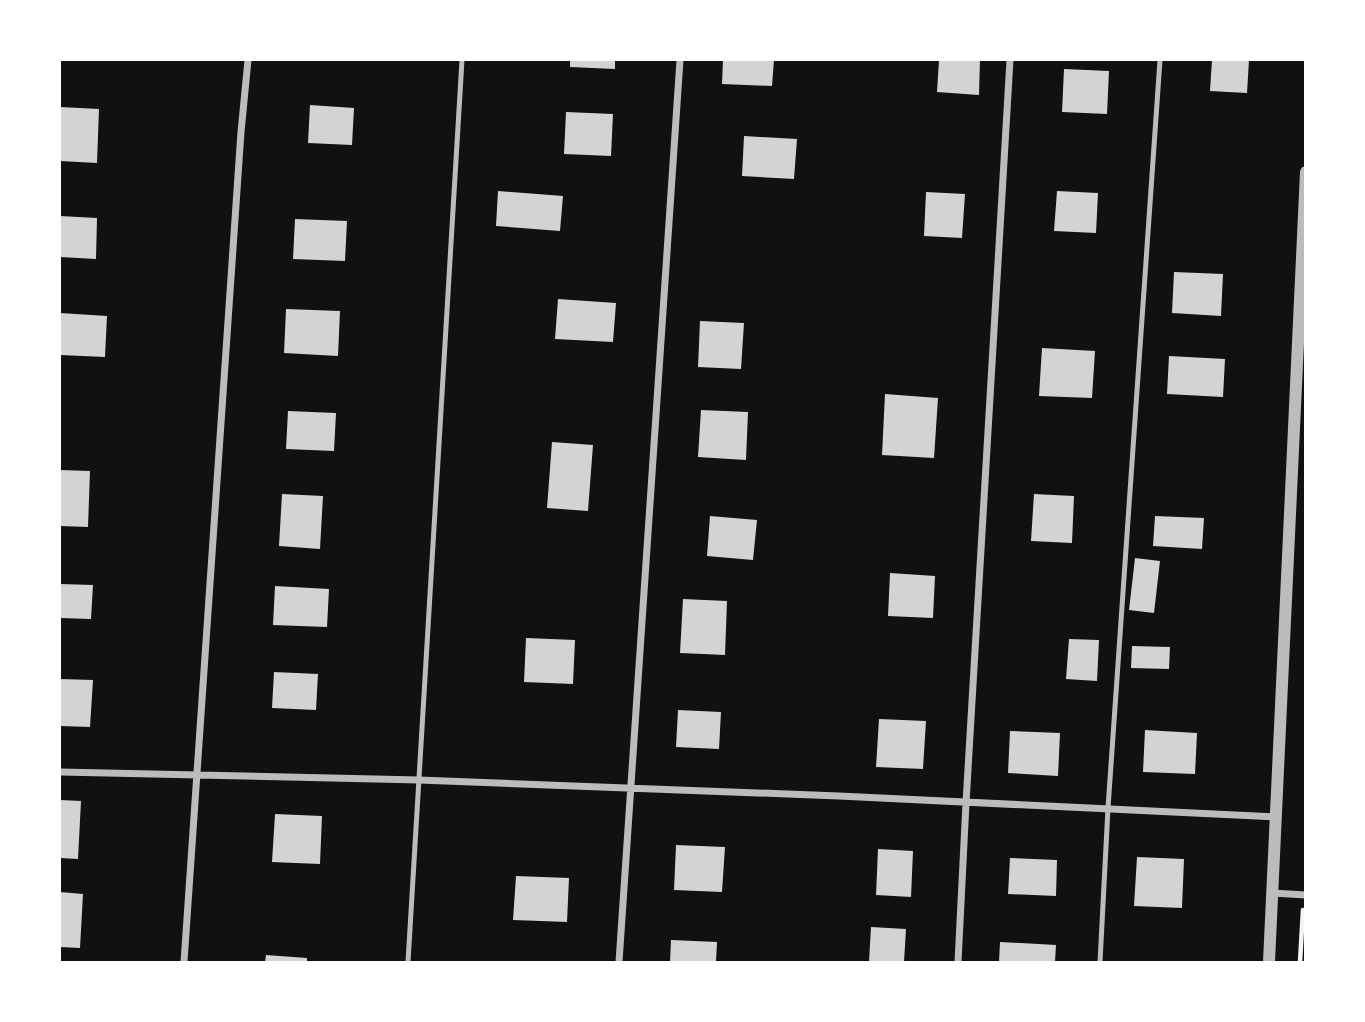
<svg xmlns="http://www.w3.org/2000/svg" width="1365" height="1022" font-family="Inter,sans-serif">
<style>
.building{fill:#d3d3d3}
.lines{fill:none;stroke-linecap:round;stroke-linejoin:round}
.path{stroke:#f5f5f5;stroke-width:4.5}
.service{stroke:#bcbcbc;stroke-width:5}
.minor{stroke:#bcbcbc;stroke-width:7}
.tertiary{stroke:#bcbcbc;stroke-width:12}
</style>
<rect width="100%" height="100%" fill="#111"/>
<path class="building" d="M 570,60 L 615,60 L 615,69 L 570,67 Z
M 723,60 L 774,60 L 772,86 L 722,84 Z
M 939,60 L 980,60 L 979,95 L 937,92 Z
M 1212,60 L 1249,60 L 1247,93 L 1210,91 Z
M 1064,69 L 1109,71 L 1107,114 L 1062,112 Z
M 310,105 L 354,108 L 352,145 L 308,143 Z
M 60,107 L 99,109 L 97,163 L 60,161 Z
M 566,112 L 613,114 L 611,156 L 564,154 Z
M 744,136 L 797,139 L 794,179 L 742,176 Z
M 498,191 L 563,196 L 560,231 L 496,226 Z
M 1057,191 L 1098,193 L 1096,233 L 1054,231 Z
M 926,192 L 965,194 L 962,238 L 924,236 Z
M 60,216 L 97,218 L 96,259 L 60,257 Z
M 295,219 L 347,221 L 345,261 L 293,259 Z
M 1174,272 L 1223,274 L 1221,316 L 1172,313 Z
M 558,299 L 616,303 L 613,342 L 555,339 Z
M 286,309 L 340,311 L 338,356 L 284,353 Z
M 60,313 L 107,316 L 105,357 L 60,355 Z
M 700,321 L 744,323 L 741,369 L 698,367 Z
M 1042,348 L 1095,351 L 1092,398 L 1039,396 Z
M 1169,356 L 1225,359 L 1223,397 L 1167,394 Z
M 885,394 L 938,398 L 934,458 L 882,455 Z
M 701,410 L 748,412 L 746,460 L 698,457 Z
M 288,411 L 336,413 L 334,451 L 286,449 Z
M 552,442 L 593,445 L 588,511 L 547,508 Z
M 60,470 L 90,471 L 88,527 L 60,526 Z
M 282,494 L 323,496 L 320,549 L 279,546 Z
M 1034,494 L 1074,496 L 1072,543 L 1031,541 Z
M 710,516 L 757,520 L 753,560 L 707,556 Z
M 1155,516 L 1204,518 L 1202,549 L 1153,546 Z
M 1135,558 L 1160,561 L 1154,613 L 1129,610 Z
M 890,573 L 935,576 L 933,618 L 888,616 Z
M 60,584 L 93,585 L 91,619 L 60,618 Z
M 275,586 L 329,589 L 327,627 L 273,625 Z
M 683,599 L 727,601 L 725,655 L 680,653 Z
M 526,638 L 575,640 L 573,684 L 524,682 Z
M 1069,639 L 1099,640 L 1097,681 L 1066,679 Z
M 1132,646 L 1170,647 L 1169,669 L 1131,668 Z
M 274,672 L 318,674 L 316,710 L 272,708 Z
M 60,679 L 93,680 L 90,727 L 60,726 Z
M 678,710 L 721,712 L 719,749 L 676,747 Z
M 879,719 L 926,721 L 923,769 L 876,767 Z
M 1145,730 L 1197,733 L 1195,774 L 1143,772 Z
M 1010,731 L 1060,733 L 1058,776 L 1008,773 Z
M 60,800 L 81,801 L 78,859 L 60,858 Z
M 275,814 L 322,816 L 320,864 L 272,862 Z
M 676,845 L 725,847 L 722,892 L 674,890 Z
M 878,849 L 913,851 L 911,897 L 876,895 Z
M 1137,857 L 1184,859 L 1182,908 L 1134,906 Z
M 1010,858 L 1057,860 L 1056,896 L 1008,894 Z
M 516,876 L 569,878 L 567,922 L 513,920 Z
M 60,892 L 83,894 L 80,948 L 60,947 Z
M 871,927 L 906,929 L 904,962 L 869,962 Z
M 671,940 L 717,942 L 716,962 L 670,962 Z
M 1000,942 L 1056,945 L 1055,962 L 999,962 Z
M 266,955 L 307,958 L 307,962 L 265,962 Z"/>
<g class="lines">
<path class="path" d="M 1300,962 L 1303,910"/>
<path class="service" d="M 408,962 L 462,60
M 1100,962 L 1108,808 L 1160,60"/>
<path class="minor" d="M 60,772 L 419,780 L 839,796 L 1275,817
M 1272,893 L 1306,895
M 184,962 L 241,132 L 248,60
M 619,962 L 680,60
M 958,962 L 966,803 L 1010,60"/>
<path class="tertiary" d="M 1269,962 L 1306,172"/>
</g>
<rect width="1365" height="1022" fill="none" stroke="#ffffff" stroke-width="122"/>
</svg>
